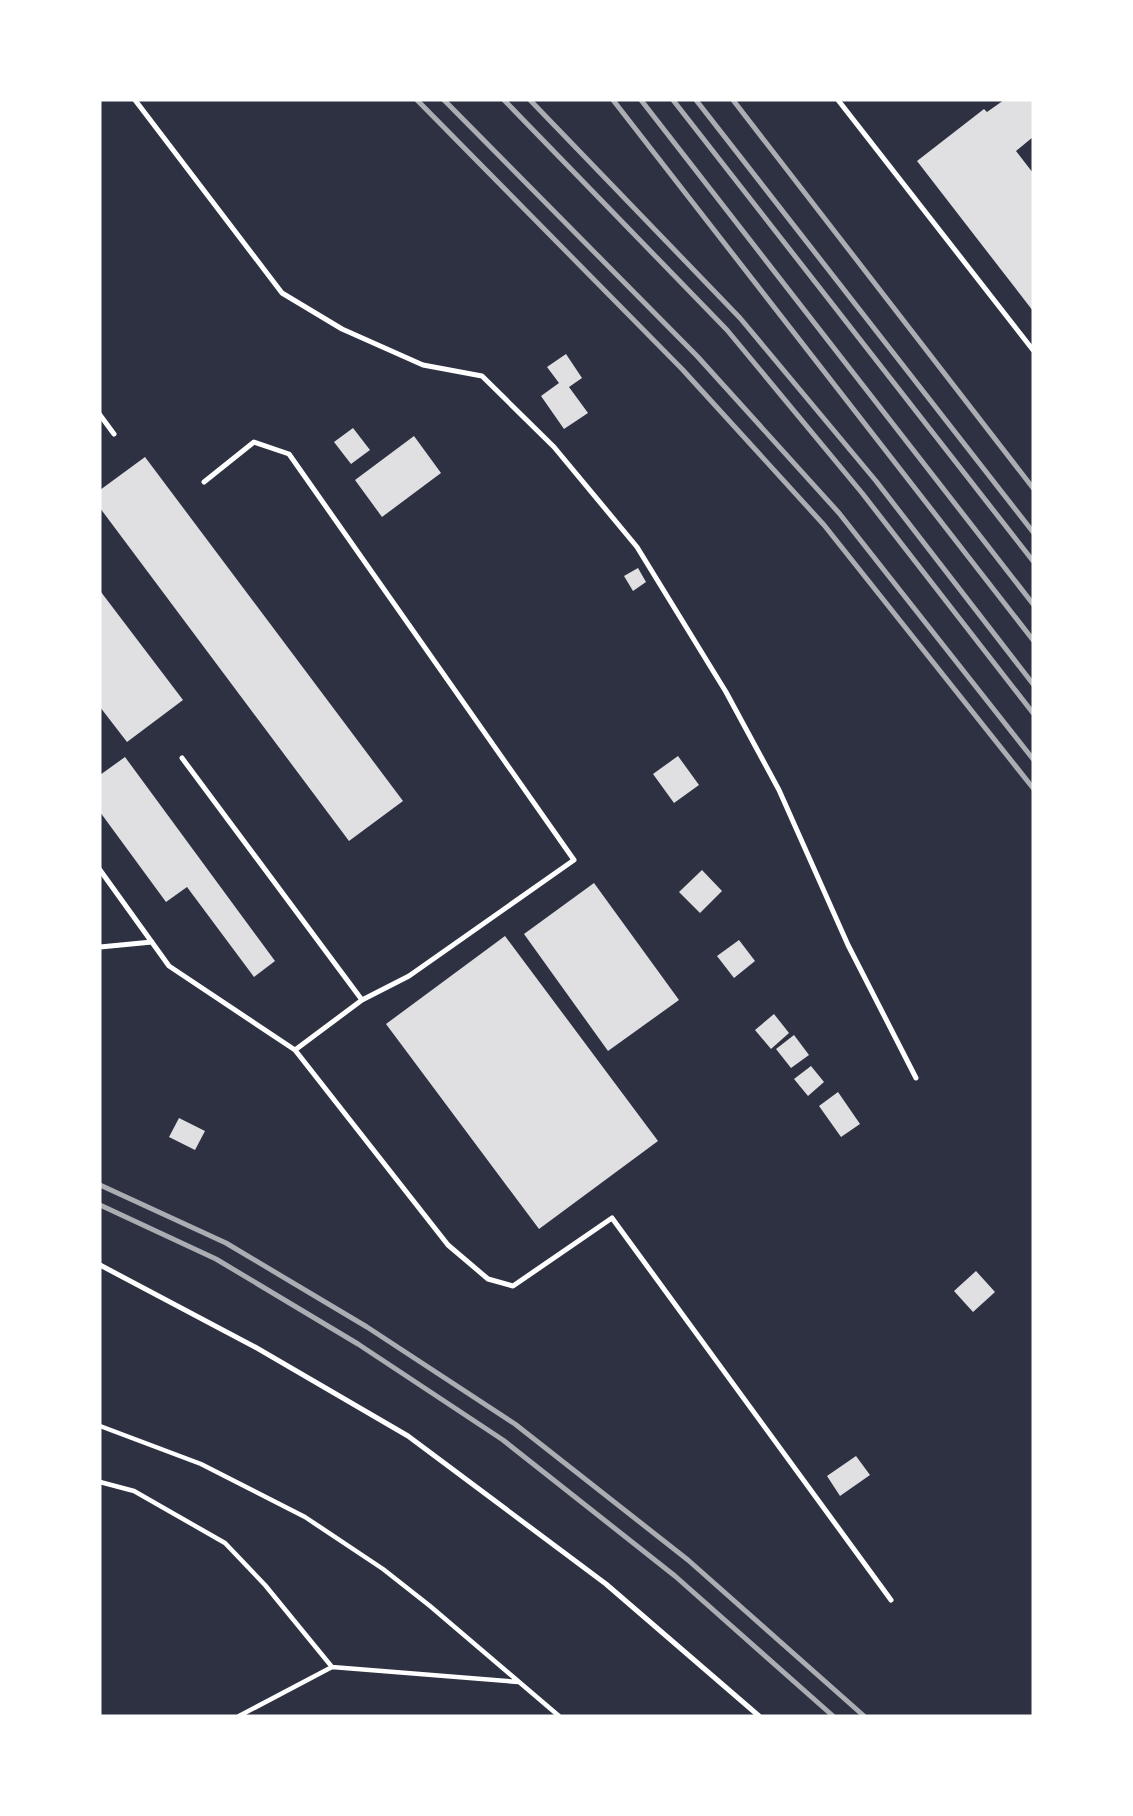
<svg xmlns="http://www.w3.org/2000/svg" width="1133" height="1816" font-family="Raleway,sans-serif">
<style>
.building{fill:#e0e0e3}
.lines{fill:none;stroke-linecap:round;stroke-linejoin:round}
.path{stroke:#fff;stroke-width:4.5}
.service{stroke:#fff;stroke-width:5}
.rail{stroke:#abadb3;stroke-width:5}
</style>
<rect width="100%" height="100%" fill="#2d3142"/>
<path class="building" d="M 1004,100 L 1033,100 L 1033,137 L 1016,151 L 1033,173 L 1033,311 L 917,161 L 984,109 L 987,112 Z
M 566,354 L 582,378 L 569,387 L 588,413 L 564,429 L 541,396 L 559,383 L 547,367 Z
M 353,428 L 370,450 L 351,464 L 334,442 Z
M 414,436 L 441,473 L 382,517 L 355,480 Z
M 145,457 L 403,801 L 349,841 L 100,508 L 100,490 Z
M 638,568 L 646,582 L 633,591 L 624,576 Z
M 101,592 L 183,700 L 127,742 L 100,707 L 100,593 Z
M 678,756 L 699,785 L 674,803 L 653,774 Z
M 125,757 L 275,961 L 254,977 L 187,887 L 166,902 L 100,812 L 100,775 Z
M 702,870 L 722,891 L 700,913 L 679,892 Z
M 594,883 L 679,1000 L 608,1051 L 524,934 Z
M 505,936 L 658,1141 L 539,1229 L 386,1024 Z
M 739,940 L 755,961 L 734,978 L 717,956 Z
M 774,1014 L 789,1033 L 771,1049 L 755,1030 Z
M 794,1035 L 809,1055 L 791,1068 L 776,1049 Z
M 811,1066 L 824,1082 L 808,1096 L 794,1079 Z
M 838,1092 L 860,1124 L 841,1137 L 819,1106 Z
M 179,1118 L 205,1131 L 195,1150 L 169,1137 Z
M 976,1271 L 995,1292 L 973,1312 L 954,1291 Z
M 856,1456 L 870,1475 L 840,1496 L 827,1476 Z"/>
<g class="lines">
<path class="path" d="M 100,1426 L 201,1464 L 305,1517 L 383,1569 L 430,1606 L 559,1716
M 100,1482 L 134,1491 L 225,1543 L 265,1585 L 332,1667
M 239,1716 L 332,1667 L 518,1682"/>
<path class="service" d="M 135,100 L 282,293 L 342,329 L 423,365 L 482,376 L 554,447 L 637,547 L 726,692 L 779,790 L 848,945 L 916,1078
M 838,100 L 1033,350
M 100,415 L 114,434
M 204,482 L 254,442 L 289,454 L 574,860 L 409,976 L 362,1000
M 100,870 L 169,966 L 295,1050 L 362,1000 L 182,758
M 100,947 L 152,942
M 295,1050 L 448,1245 L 488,1279 L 513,1286 L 612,1218 L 891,1600
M 100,1265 L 255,1347 L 408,1436 L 606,1584 L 759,1716"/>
<path class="rail" d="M 417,100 L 682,369 L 824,525 L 1033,788
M 444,100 L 697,356 L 839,513 L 1033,759
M 504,100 L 727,330 L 862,493 L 1033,713
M 530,100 L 740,318 L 876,481 L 1033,684
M 613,100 L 1033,640
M 641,100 L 1033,604
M 673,100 L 1033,561
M 696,100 L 1033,532
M 733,100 L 1033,488
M 100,1185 L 226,1243 L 367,1327 L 515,1424 L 688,1560 L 864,1716
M 100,1205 L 216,1259 L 358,1344 L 503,1440 L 675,1576 L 833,1716"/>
</g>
<rect width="1133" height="1816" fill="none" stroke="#ffffff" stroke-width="203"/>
</svg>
